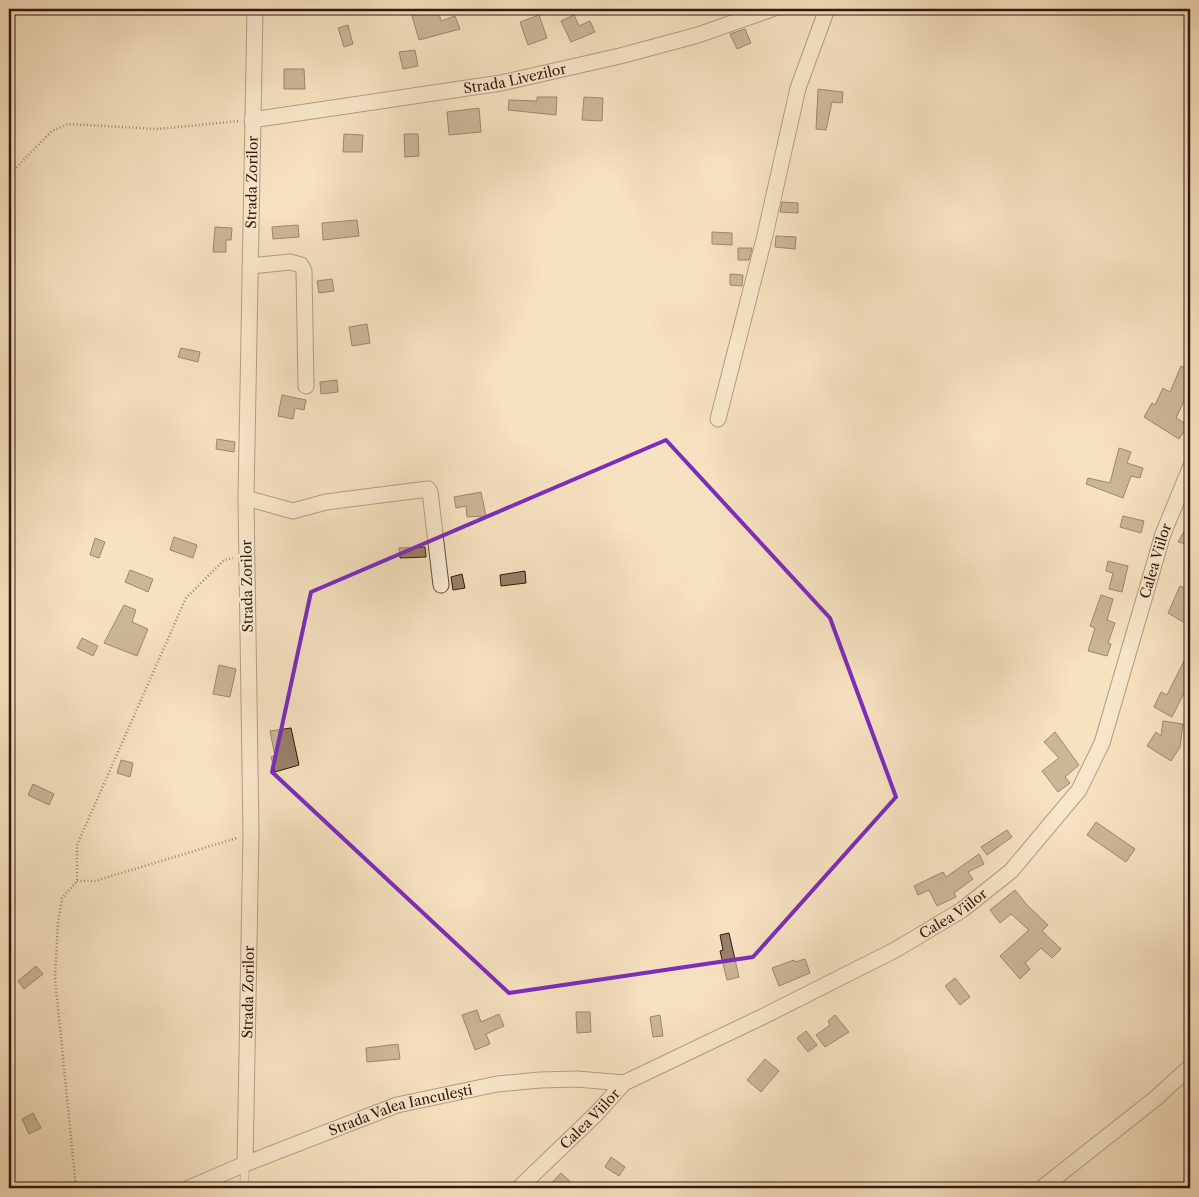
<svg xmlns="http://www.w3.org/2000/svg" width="1199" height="1197" font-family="'Libre Caslon Text',serif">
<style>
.building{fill:#988169;stroke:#32190b}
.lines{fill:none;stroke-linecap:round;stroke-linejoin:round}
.service-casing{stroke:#634b38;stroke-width:9}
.minor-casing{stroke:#634b38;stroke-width:17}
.path{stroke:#32190b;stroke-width:2.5;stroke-dasharray:1 2.5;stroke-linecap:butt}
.service{stroke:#f9ecd6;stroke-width:8}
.minor{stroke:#f9ecd6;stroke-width:15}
.marked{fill:none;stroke:#7b2cbf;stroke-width:4;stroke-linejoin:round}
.labels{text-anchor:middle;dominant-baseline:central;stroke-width:4;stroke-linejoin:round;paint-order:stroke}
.street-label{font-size:14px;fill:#32190b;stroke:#f9ecd6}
</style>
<rect width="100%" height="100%" fill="#f6e1c0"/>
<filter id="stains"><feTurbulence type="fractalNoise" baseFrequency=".004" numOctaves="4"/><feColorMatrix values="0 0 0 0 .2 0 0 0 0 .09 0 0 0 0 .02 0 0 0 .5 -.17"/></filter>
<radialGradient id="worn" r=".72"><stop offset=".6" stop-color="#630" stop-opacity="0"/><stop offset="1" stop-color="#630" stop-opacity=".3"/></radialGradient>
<path class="building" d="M 410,9 L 438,9 L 441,21 L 455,16 L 460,29 L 419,40 Z
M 539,15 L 547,38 L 528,45 L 520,22 Z
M 574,15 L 579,26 L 590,21 L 595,32 L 571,42 L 561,21 Z
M 348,25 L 353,44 L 344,47 L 338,28 Z
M 745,29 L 751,43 L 737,49 L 730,34 Z
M 415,50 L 418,66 L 403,69 L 399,52 Z
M 284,69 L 304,69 L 305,89 L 284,89 Z
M 818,89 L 843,92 L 842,103 L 832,102 L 826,130 L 816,129 Z
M 537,97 L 557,97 L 556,115 L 508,110 L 509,100 L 537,101 Z
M 584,97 L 603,98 L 602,121 L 582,120 Z
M 479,108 L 481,132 L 449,135 L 447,112 Z
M 344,134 L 363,135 L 362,152 L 343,152 Z
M 404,134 L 418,134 L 419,156 L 405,157 Z
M 782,202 L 798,203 L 798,213 L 780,212 Z
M 357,220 L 359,236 L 323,240 L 322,223 Z
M 298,225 L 299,237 L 273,239 L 272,227 Z
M 215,227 L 232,228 L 231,240 L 226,240 L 226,252 L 213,252 Z
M 712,232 L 732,233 L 732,245 L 712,244 Z
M 776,236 L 796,237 L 795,249 L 775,247 Z
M 738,248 L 752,248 L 749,260 L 738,260 Z
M 730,274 L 743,275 L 742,286 L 730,285 Z
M 332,279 L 334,291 L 319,293 L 317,281 Z
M 367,324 L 370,343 L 352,346 L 349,327 Z
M 181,348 L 200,352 L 198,362 L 178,357 Z
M 1181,366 L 1190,370 L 1190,399 L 1186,397 L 1176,418 L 1188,425 L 1179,439 L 1144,417 L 1152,403 L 1155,405 L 1163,388 L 1170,392 Z
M 337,380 L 338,392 L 321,394 L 320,382 Z
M 282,395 L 306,400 L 304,410 L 295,408 L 293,419 L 278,416 Z
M 217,439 L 235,442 L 234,452 L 216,449 Z
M 1119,448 L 1131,452 L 1127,463 L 1143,468 L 1140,478 L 1131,476 L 1123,498 L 1086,484 L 1088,478 L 1110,483 Z
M 481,492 L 486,516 L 467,517 L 466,506 L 456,508 L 454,497 Z
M 1123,516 L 1144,521 L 1141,533 L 1120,527 Z
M 1190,521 L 1190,545 L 1178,542 Z
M 174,537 L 197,545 L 193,558 L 170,550 Z
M 95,538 L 105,542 L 99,558 L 90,555 Z
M 425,547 L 426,557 L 400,558 L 399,548 Z
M 1108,561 L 1128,566 L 1122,592 L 1109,589 L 1113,573 L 1106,571 Z
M 130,570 L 153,579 L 148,592 L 125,582 Z
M 525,571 L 526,583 L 501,586 L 500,575 Z
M 462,574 L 465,588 L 453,590 L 451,577 Z
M 1180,586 L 1190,590 L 1184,611 L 1190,615 L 1190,626 L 1168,613 Z
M 1101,595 L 1113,599 L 1107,620 L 1115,623 L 1108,643 L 1111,644 L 1107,656 L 1088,651 L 1095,628 L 1090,626 Z
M 124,605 L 136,610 L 132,622 L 148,629 L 137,656 L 104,643 Z
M 82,638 L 98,646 L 93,656 L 77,648 Z
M 1190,649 L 1190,681 L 1172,717 L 1154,707 L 1161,692 L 1167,695 Z
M 219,665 L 236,669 L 230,697 L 213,694 Z
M 1163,721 L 1183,724 L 1180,747 L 1171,761 L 1147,746 L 1156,732 L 1161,736 Z
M 291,728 L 299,765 L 275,772 L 271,757 L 275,756 L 270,731 Z
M 1055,732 L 1079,765 L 1065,777 L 1070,783 L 1058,792 L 1042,771 L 1059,758 L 1044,742 Z
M 121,760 L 133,763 L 130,777 L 117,773 Z
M 33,784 L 54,794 L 49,805 L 28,795 Z
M 1096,822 L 1135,849 L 1126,862 L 1087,835 Z
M 1007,830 L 1012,837 L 987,855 L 981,847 Z
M 979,854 L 984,864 L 968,872 L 973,879 L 954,893 L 956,897 L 937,906 L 929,890 L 918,895 L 914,886 L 943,872 L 946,877 Z
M 1015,890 L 1028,906 L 1048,925 L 1042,931 L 1061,949 L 1052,958 L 1041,948 L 1025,963 L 1030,969 L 1020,979 L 1000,956 L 1029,930 L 1011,914 L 1000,923 L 990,910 Z
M 729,933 L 739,977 L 727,980 L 720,951 L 723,950 L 720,935 Z
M 805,959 L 810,973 L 779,986 L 772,968 L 794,960 L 795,962 Z
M 36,966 L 43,974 L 24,989 L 18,981 Z
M 955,978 L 970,997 L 960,1005 L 945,986 Z
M 477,1010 L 481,1022 L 499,1014 L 504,1026 L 486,1034 L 490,1044 L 475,1050 L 462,1015 Z
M 576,1012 L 590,1012 L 591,1032 L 577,1033 Z
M 660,1015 L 663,1036 L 653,1037 L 650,1017 Z
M 835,1015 L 849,1032 L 825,1047 L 816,1035 L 830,1025 L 828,1021 Z
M 806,1031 L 817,1045 L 808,1052 L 797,1038 Z
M 398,1044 L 400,1059 L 367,1062 L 366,1048 Z
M 765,1059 L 779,1071 L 761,1092 L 747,1080 Z
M 33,1113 L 41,1128 L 29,1134 L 22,1119 Z
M 611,1157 L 625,1167 L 619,1176 L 605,1167 Z
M 561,1173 L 577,1188 L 547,1188 Z"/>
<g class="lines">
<g class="service-casing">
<path id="service" d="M 244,1188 L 245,1164"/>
</g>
<g class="minor-casing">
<g id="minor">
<path id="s1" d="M 252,120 L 501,83 L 620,56 L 698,35 L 772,9"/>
<path d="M 250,266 L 290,262 L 301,265 L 304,271 L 306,386"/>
<path d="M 718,419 L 765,235 L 798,88 L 827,9"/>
<path d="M 246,498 L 293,511 L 326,502 L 428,489 L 430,492 L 441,585"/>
<path id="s2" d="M 245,1164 L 251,834 L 246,498 L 255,9"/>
<path id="s3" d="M 189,1188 L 245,1164 L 397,1105 L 497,1084 L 540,1080 L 577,1079 L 624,1083"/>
<path id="s4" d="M 519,1188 L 596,1114 L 624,1083 L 762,1017 L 895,950 L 962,910 L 1011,871 L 1079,790 L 1102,743 L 1163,534 L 1190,468"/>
<path d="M 1042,1188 L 1156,1098 L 1190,1067"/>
</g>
</g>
<path class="path" d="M 9,175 L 52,131 L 68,124 L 158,129 L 239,121
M 77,881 L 95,881 L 237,838
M 76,1188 L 55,977 L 58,923 L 62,898 L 77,881 L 77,845 L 186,598 L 224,560 L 233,558"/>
<use href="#service" class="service"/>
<use href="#minor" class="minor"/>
</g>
<path d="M0 0H1199V1197H0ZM 666,440 L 830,618 L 896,797 L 753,957 L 509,993 L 272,772 L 311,592 Z" fill="#f6e1c0" fill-opacity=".55" fill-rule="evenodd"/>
<path class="marked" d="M 666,440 L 830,618 L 896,797 L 753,957 L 509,993 L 272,772 L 311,592 Z"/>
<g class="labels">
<g class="street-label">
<text stroke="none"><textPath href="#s1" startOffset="266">Strada Livezilor</textPath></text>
<text stroke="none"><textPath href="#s2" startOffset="982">Strada Zorilor</textPath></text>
<text stroke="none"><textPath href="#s4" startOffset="939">Calea Viilor</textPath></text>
<text transform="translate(247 586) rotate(-91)">Strada Zorilor</text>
<text stroke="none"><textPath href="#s4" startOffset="519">Calea Viilor</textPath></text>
<text stroke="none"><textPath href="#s2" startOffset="172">Strada Zorilor</textPath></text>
<text stroke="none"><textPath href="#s3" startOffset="226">Strada Valea Ianculești</textPath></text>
<text stroke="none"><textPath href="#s4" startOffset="99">Calea Viilor</textPath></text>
</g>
</g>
<rect width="1199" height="1197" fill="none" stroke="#f6e1c0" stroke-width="30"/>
<rect x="10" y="10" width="1179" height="1177" fill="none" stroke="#32190b" stroke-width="2.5"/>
<rect x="15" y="15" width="1169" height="1167" fill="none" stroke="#32190b"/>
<rect width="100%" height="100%" filter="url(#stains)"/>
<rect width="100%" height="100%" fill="url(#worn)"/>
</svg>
